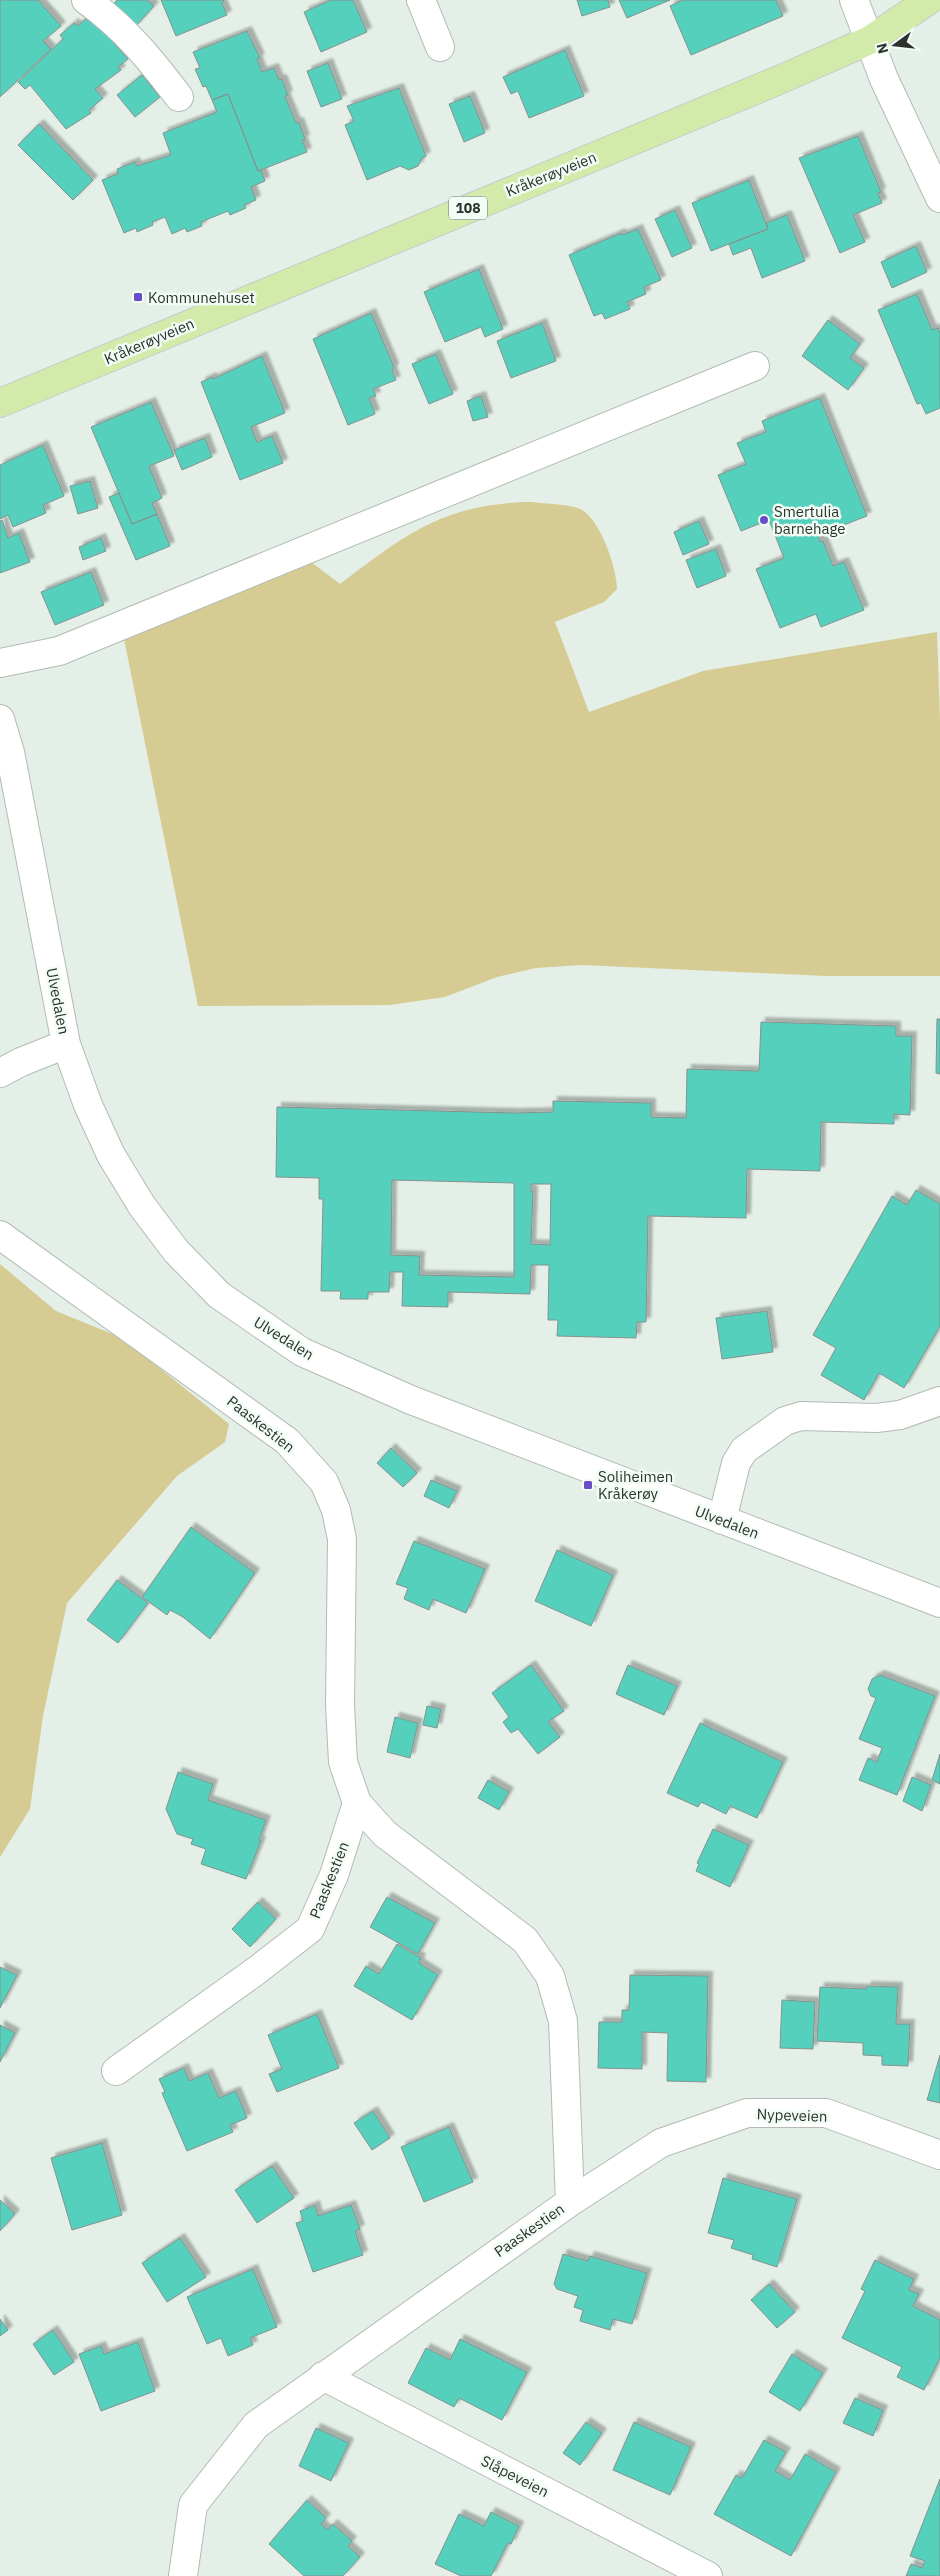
<svg xmlns="http://www.w3.org/2000/svg" width="940" height="2576" font-family="'IBM Plex Sans',sans-serif">
<style>
.green{fill:#d6cc93}
.building{fill:#54d0bc;stroke:#85928f;fill-rule:evenodd;filter:url(#shadow)}
.lines{fill:none;stroke-linecap:round;stroke-linejoin:round}
.street-casing{stroke:#b1bbb4;stroke-width:30}
.primary-casing{stroke:#c9cac9;stroke-width:30}
.street{stroke:#fff;stroke-width:28}
.primary{stroke:#d3ebaa;stroke-width:28}
.poi-dot{fill:#6a4dc6;stroke:#f1fcf4;stroke-width:2}
.labels{text-anchor:middle;dominant-baseline:central;stroke-width:5;stroke-linejoin:round;paint-order:stroke}
.shield{fill:#f1fcf4;stroke:#686f6a;stroke-width:1}
.shield-label{font-size:14px;font-weight:bold;fill:#2e322f}
.street-label{font-size:15px;fill:#2e322f;stroke:#f1fcf4}
.poi-label{font-size:15px;fill:#2e322f;stroke:#f1fcf4;text-anchor:start}
</style>
<defs>
<filter id="shadow"><feDropShadow dx="4.5" dy="-4.5" stdDeviation="1" flood-color="#0004"/></filter>
</defs>
<rect width="100%" height="100%" fill="#e4efe7"/>
<path class="green" d="M 532,502 C 544,504 573,504 582,510 C 601,521 617,569 617,589 L 604,602 L 555,622 L 589,712 L 703,671 L 937,632 L 940,719 L 940,976 L 826,976 L 582,965 L 536,968 L 497,977 L 445,997 L 390,1005 L 198,1006 L 121,624 L 298,552 L 340,584 C 406,534 445,503 532,502 Z
M 0,1264 L 56,1311 L 122,1338 L 229,1424 L 225,1442 L 177,1476 L 67,1603 L 43,1716 L 30,1809 L 0,1857 Z"/>
<path class="building" d="M 0,0 L 38,0 L 61,26 L 43,41 L 51,49 L 0,97 Z
M 117,0 L 147,0 L 154,6 L 135,27 L 112,6 Z
M 161,0 L 224,0 L 222,3 L 227,15 L 176,36 Z
M 331,0 L 353,0 L 367,32 L 321,52 L 304,12 Z
M 577,0 L 608,0 L 610,7 L 582,16 Z
M 619,0 L 670,0 L 627,18 Z
M 683,0 L 776,0 L 783,16 L 691,55 L 670,6 Z
M 90,16 L 128,59 L 118,67 L 121,70 L 95,89 L 103,98 L 89,110 L 91,113 L 66,129 L 30,85 L 25,89 L 18,82 L 63,39 L 60,35 L 74,23 L 77,26 Z
M 247,31 L 260,58 L 257,59 L 262,72 L 274,68 L 279,80 L 282,79 L 288,95 L 285,96 L 296,123 L 299,122 L 305,139 L 302,140 L 307,152 L 258,171 L 228,94 L 212,100 L 206,86 L 203,87 L 195,69 L 200,68 L 193,52 Z
M 565,50 L 584,96 L 529,118 L 518,91 L 511,94 L 503,77 Z
M 328,63 L 342,99 L 321,107 L 307,71 Z
M 142,75 L 160,97 L 135,117 L 117,95 Z
M 399,88 L 426,156 L 422,158 L 418,166 L 409,170 L 400,166 L 367,180 L 345,125 L 354,121 L 347,106 Z
M 228,94 L 258,171 L 261,170 L 265,181 L 251,187 L 256,200 L 244,205 L 246,208 L 230,215 L 228,211 L 201,222 L 202,226 L 187,232 L 185,228 L 172,234 L 165,217 L 152,222 L 153,225 L 137,232 L 136,228 L 124,233 L 102,180 L 118,174 L 117,169 L 135,162 L 137,166 L 171,155 L 163,133 L 217,112 L 212,100 Z
M 470,96 L 485,133 L 464,142 L 449,104 Z
M 39,124 L 93,180 L 73,200 L 18,145 Z
M 858,136 L 881,192 L 878,193 L 882,203 L 853,215 L 865,242 L 840,253 L 799,158 Z
M 749,180 L 768,229 L 711,251 L 692,203 Z
M 675,210 L 692,248 L 672,257 L 655,219 Z
M 787,215 L 805,261 L 762,278 L 751,248 L 733,255 L 729,244 L 768,229 L 766,223 Z
M 638,229 L 661,280 L 644,287 L 646,294 L 627,302 L 630,309 L 605,319 L 602,313 L 594,316 L 569,255 L 621,233 L 622,235 Z
M 916,246 L 927,272 L 892,288 L 881,262 Z
M 479,269 L 503,329 L 485,337 L 481,327 L 445,342 L 424,292 Z
M 917,294 L 932,330 L 938,328 L 940,333 L 940,408 L 926,414 L 921,403 L 917,404 L 878,310 Z
M 371,313 L 394,367 L 392,371 L 396,380 L 373,389 L 376,396 L 369,398 L 375,414 L 348,425 L 313,339 Z
M 828,320 L 860,344 L 850,358 L 864,368 L 848,390 L 802,356 Z
M 542,323 L 556,361 L 511,378 L 497,341 Z
M 436,354 L 453,394 L 429,404 L 412,364 Z
M 262,356 L 285,413 L 251,427 L 257,442 L 272,436 L 283,463 L 240,480 L 201,382 L 212,377 L 213,379 Z
M 481,396 L 488,417 L 473,421 L 467,401 Z
M 820,398 L 867,516 L 818,535 L 820,542 L 823,541 L 833,566 L 844,562 L 864,610 L 821,627 L 816,614 L 780,628 L 756,569 L 784,558 L 769,520 L 741,531 L 718,475 L 746,464 L 737,443 L 766,432 L 762,421 Z
M 151,402 L 174,456 L 149,466 L 162,498 L 152,503 L 157,514 L 132,524 L 91,427 Z
M 205,438 L 212,457 L 182,470 L 174,450 Z
M 43,445 L 64,496 L 43,505 L 46,513 L 13,527 L 8,515 L 0,519 L 0,465 Z
M 90,481 L 98,508 L 78,514 L 70,486 Z
M 119,493 L 132,524 L 157,514 L 170,546 L 136,560 L 109,497 Z
M 2,520 L 8,538 L 19,533 L 30,562 L 0,573 L 0,521 Z
M 699,521 L 709,544 L 683,555 L 674,532 Z
M 101,538 L 106,551 L 83,560 L 79,547 Z
M 716,549 L 726,576 L 697,588 L 686,560 Z
M 91,572 L 104,605 L 55,625 L 41,592 Z
M 937,1019 L 940,1019 L 940,1074 L 936,1073 Z
M 761,1022 L 896,1026 L 896,1036 L 912,1036 L 910,1115 L 894,1114 L 894,1124 L 821,1122 L 820,1171 L 747,1169 L 746,1218 L 648,1216 L 646,1322 L 637,1322 L 636,1338 L 557,1336 L 558,1320 L 548,1320 L 549,1265 L 531,1265 L 530,1294 L 448,1292 L 448,1307 L 402,1306 L 403,1272 L 390,1272 L 389,1292 L 368,1292 L 368,1299 L 340,1299 L 341,1291 L 321,1291 L 323,1199 L 319,1199 L 319,1178 L 276,1177 L 277,1107 L 515,1113 L 553,1112 L 553,1101 L 651,1103 L 651,1117 L 686,1118 L 687,1069 L 759,1071 ZM 392,1180 L 514,1183 L 514,1277 L 419,1275 L 420,1256 L 391,1255 ZM 531,1184 L 551,1184 L 550,1245 L 531,1244 L 533,1191 L 531,1191 Z
M 916,1190 L 940,1204 L 940,1326 L 904,1388 L 879,1373 L 864,1400 L 821,1375 L 836,1348 L 813,1335 L 892,1196 L 907,1205 Z
M 767,1311 L 773,1352 L 722,1359 L 716,1318 Z
M 391,1448 L 417,1473 L 403,1487 L 377,1463 Z
M 431,1480 L 457,1491 L 449,1508 L 424,1496 Z
M 191,1527 L 255,1573 L 210,1639 L 183,1617 L 170,1610 L 167,1615 L 142,1597 Z
M 414,1541 L 485,1569 L 466,1613 L 433,1599 L 429,1610 L 404,1599 L 408,1588 L 396,1584 Z
M 557,1550 L 613,1575 L 591,1626 L 535,1601 Z
M 117,1580 L 148,1603 L 118,1643 L 87,1620 Z
M 531,1665 L 564,1711 L 548,1722 L 560,1737 L 538,1754 L 518,1729 L 511,1733 L 503,1722 L 509,1717 L 492,1693 Z
M 628,1665 L 677,1686 L 664,1715 L 616,1694 Z
M 880,1675 L 935,1696 L 897,1795 L 859,1780 L 868,1758 L 877,1762 L 882,1748 L 859,1739 L 876,1698 L 871,1696 L 868,1689 L 872,1679 Z
M 427,1706 L 441,1709 L 437,1728 L 423,1725 Z
M 395,1717 L 418,1723 L 410,1758 L 387,1752 Z
M 700,1723 L 783,1762 L 757,1818 L 730,1806 L 726,1814 L 701,1802 L 698,1807 L 667,1793 Z
M 940,1754 L 940,1784 L 932,1780 Z
M 178,1772 L 213,1784 L 208,1800 L 266,1820 L 259,1840 L 261,1841 L 246,1879 L 201,1864 L 206,1849 L 191,1844 L 193,1839 L 177,1834 L 166,1809 Z
M 912,1777 L 931,1785 L 922,1811 L 903,1801 Z
M 488,1780 L 509,1792 L 499,1810 L 478,1798 Z
M 713,1829 L 749,1845 L 730,1887 L 696,1871 L 699,1864 L 697,1863 Z
M 387,1897 L 435,1923 L 418,1954 L 370,1927 Z
M 258,1902 L 276,1919 L 250,1947 L 232,1929 Z
M 397,1944 L 421,1958 L 419,1963 L 438,1975 L 412,2020 L 354,1986 L 366,1966 L 379,1974 Z
M 0,1967 L 17,1975 L 0,2008 Z
M 630,1975 L 708,1976 L 706,2082 L 667,2081 L 668,2033 L 642,2032 L 642,2069 L 598,2068 L 599,2022 L 622,2022 L 622,2010 L 629,2010 Z
M 867,1986 L 898,1987 L 896,2024 L 910,2024 L 908,2066 L 882,2065 L 882,2056 L 863,2055 L 863,2043 L 817,2041 L 820,1987 L 866,1989 Z
M 782,2000 L 815,2002 L 813,2049 L 780,2048 Z
M 317,2014 L 339,2068 L 277,2092 L 269,2074 L 282,2069 L 268,2035 Z
M 0,2025 L 15,2033 L 0,2062 Z
M 940,2055 L 940,2103 L 927,2100 Z
M 184,2068 L 189,2081 L 208,2073 L 219,2098 L 236,2091 L 247,2118 L 230,2125 L 233,2132 L 187,2151 L 162,2093 L 165,2092 L 159,2079 Z
M 373,2111 L 390,2138 L 372,2150 L 354,2123 Z
M 449,2127 L 473,2182 L 424,2202 L 401,2147 Z
M 102,2143 L 122,2215 L 72,2230 L 51,2158 Z
M 272,2166 L 294,2198 L 257,2223 L 235,2190 Z
M 723,2178 L 797,2199 L 777,2267 L 752,2259 L 753,2255 L 731,2248 L 734,2240 L 708,2233 Z
M 0,2200 L 15,2214 L 0,2231 Z
M 315,2205 L 318,2216 L 351,2205 L 360,2229 L 355,2231 L 363,2255 L 313,2272 L 296,2223 L 303,2221 L 300,2211 Z
M 180,2238 L 206,2277 L 167,2302 L 142,2263 Z
M 563,2254 L 588,2261 L 590,2256 L 647,2273 L 632,2324 L 613,2319 L 610,2330 L 580,2321 L 583,2310 L 574,2307 L 578,2296 L 557,2289 L 554,2284 Z
M 875,2260 L 914,2279 L 909,2290 L 919,2294 L 913,2306 L 940,2320 L 940,2358 L 924,2390 L 897,2377 L 902,2367 L 842,2338 L 865,2291 L 861,2289 Z
M 253,2269 L 277,2327 L 250,2338 L 253,2345 L 228,2356 L 221,2338 L 207,2344 L 187,2297 Z
M 769,2284 L 795,2312 L 777,2328 L 751,2300 Z
M 0,2319 L 8,2330 L 0,2336 Z
M 53,2330 L 74,2362 L 54,2375 L 33,2344 Z
M 460,2339 L 527,2372 L 502,2420 L 459,2398 L 454,2407 L 408,2383 L 426,2348 L 450,2360 Z
M 138,2342 L 155,2391 L 101,2411 L 79,2354 L 101,2346 L 104,2354 Z
M 792,2354 L 823,2373 L 800,2411 L 769,2392 Z
M 855,2398 L 883,2410 L 873,2436 L 843,2423 Z
M 586,2422 L 602,2433 L 580,2465 L 563,2453 Z
M 634,2422 L 691,2447 L 670,2495 L 613,2470 Z
M 316,2428 L 349,2443 L 331,2481 L 299,2466 Z
M 764,2440 L 786,2452 L 775,2471 L 790,2480 L 805,2454 L 836,2472 L 791,2556 L 714,2514 L 736,2475 L 742,2478 Z
M 940,2479 L 940,2576 L 906,2576 L 911,2564 L 922,2568 L 925,2561 L 910,2556 Z
M 307,2500 L 326,2518 L 321,2524 L 327,2530 L 333,2524 L 352,2541 L 348,2546 L 360,2557 L 343,2576 L 304,2576 L 269,2544 Z
M 491,2512 L 519,2526 L 511,2544 L 508,2543 L 491,2576 L 461,2576 L 435,2564 L 459,2514 L 484,2526 Z"/>
<g class="lines">
<g class="street-casing">
<path id="street" d="M 86,0 C 125,28 150,59 179,97
M 421,0 L 440,47
M 854,0 L 884,79 L 940,198
M 0,663 L 59,651 L 755,366
M 0,719 L 10,752 L 66,1044 L 88,1105 L 111,1155 L 142,1206 L 176,1251 L 219,1295 L 302,1352 L 411,1400 L 940,1603
M 0,1073 L 21,1062 L 66,1044
M 0,1235 L 287,1441 L 324,1482 L 336,1510 L 342,1539 L 340,1705 L 343,1762 L 357,1803 L 385,1834 L 525,1940 L 550,1976 L 563,2021 L 570,2202
M 722,1520 L 736,1463 L 744,1450 L 785,1421 L 801,1416 L 876,1418 L 900,1415 L 940,1401
M 116,2071 L 256,1971 L 310,1929 L 334,1875 L 357,1803
M 323,2376 L 708,2576
M 183,2576 L 193,2505 L 256,2425 L 570,2202 L 661,2143 L 747,2113 L 826,2113 L 940,2155"/>
</g>
<g class="primary-casing">
<path id="primary" d="M 0,403 L 779,80 L 870,40 L 929,0"/>
</g>
<use href="#street" class="street"/>
<use href="#primary" class="primary"/>
</g>
<g class="poi-dot">
<rect x="133" y="292" width="10" height="10" rx="2.5"/>
<circle cx="764" cy="520" r="5"/>
<rect x="583" y="1480" width="10" height="10" rx="2.5"/>
</g>
<g class="labels">
<rect class="shield" x="449" y="196.5" width="38" height="23" rx="4"/>
<g class="shield-label">
<text x="468" y="208">108</text>
</g>
<g class="street-label">
<text transform="translate(551 174) rotate(-22)">Kråkerøyveien</text>
<text transform="translate(149 341) rotate(-23)">Kråkerøyveien</text>
<text transform="translate(58 1001) rotate(79)">Ulvedalen</text>
<text transform="translate(284 1338) rotate(32)">Ulvedalen</text>
<text transform="translate(261 1424) rotate(38)">Paaskestien</text>
<text transform="translate(727 1522) rotate(21)">Ulvedalen</text>
<text transform="translate(329 1880) rotate(-68)">Paaskestien</text>
<text transform="translate(792 2115) rotate(2)">Nypeveien</text>
<text transform="translate(529 2230) rotate(-35)">Paaskestien</text>
<text transform="translate(515 2476) rotate(27)">Slåpeveien</text>
</g>
<g class="poi-label">
<text x="148" y="297">Kommunehuset</text>
<text x="774" y="511">Smertulia<tspan x="774" dy="17">barnehage</tspan></text>
<text x="598" y="1476">Soliheimen<tspan x="598" dy="17">Kråkerøy</tspan></text>
</g>
</g>
<g transform="translate(895 45) rotate(255)" stroke="#f1fcf4" stroke-width="4" paint-order="stroke">
<path d="M0-4L9 19L0 12L-9 19Z" fill="#2e322f"/>
<text y="-8" font-size="14" font-weight="bold" text-anchor="middle" fill="#2e322f">N</text>
</g>
</svg>
